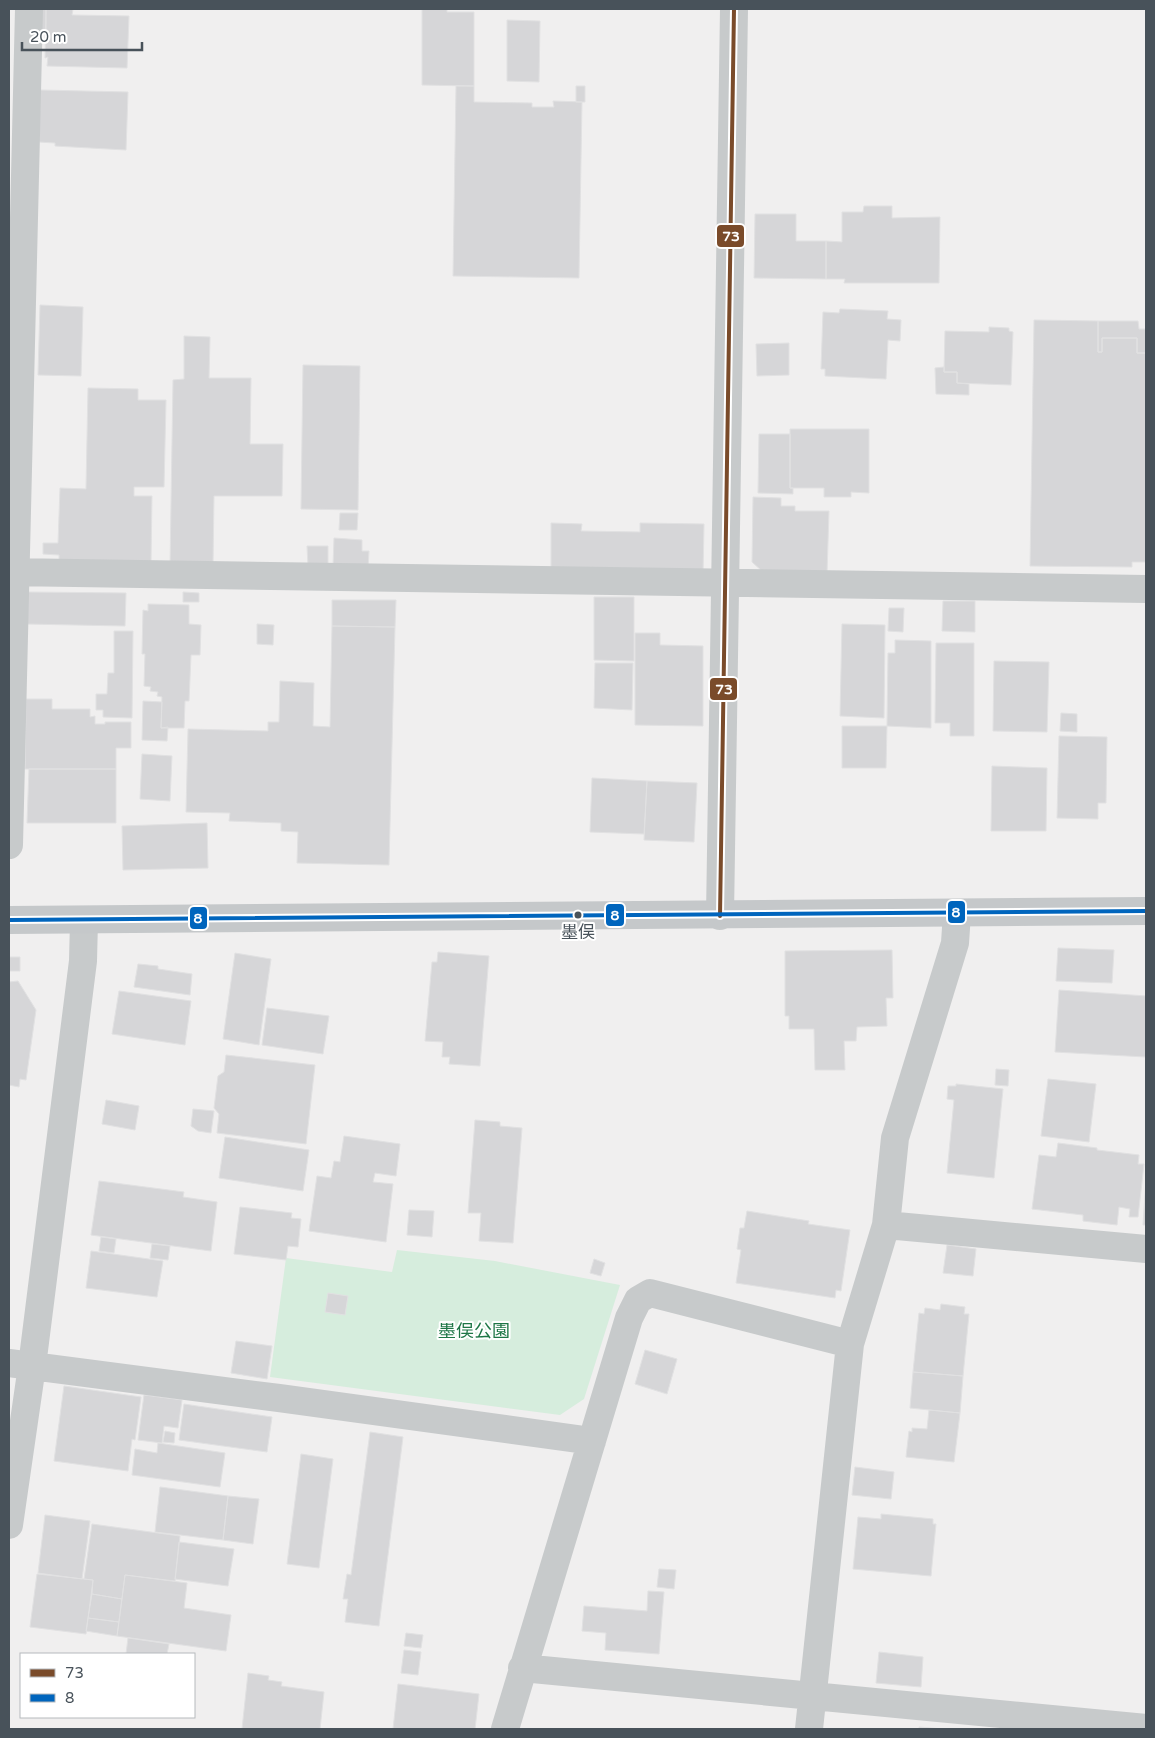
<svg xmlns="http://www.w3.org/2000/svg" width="1155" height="1738" font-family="'Varela Round','Noto Sans JP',sans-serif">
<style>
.green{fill:#d6eddd}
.building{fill:#d6d6d8;stroke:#e1e1e2}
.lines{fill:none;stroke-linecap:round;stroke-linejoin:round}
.minor{stroke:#c7cacb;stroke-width:28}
.primary{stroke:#c5c8ca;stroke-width:28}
.bus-1-casing{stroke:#fff;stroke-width:8}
.bus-2-casing{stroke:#fff;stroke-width:8}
.bus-1{stroke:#7a4b2a;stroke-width:4}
.bus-2{stroke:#0065bd;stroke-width:4}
.bus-dot{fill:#48525a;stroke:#fff;stroke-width:2}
.labels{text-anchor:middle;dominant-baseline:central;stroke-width:4;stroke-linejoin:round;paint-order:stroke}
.bus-label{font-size:17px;fill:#48525a;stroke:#fff}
.park-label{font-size:18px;fill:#1e7646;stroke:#fff}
.line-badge{stroke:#fff;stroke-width:2}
.badge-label{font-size:14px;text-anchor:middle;font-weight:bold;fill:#fff}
</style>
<rect width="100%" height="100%" fill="#f0efef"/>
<path class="green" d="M 397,1250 L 495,1261 L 620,1285 L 584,1399 L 560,1415 L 270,1377 L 286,1258 L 392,1272 Z"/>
<path class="building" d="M 40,9 L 46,9 L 46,29 L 40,30 Z
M 46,9 L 73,9 L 72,15 L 129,16 L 127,68 L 47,66 L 48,57 L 45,58 Z
M 422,9 L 447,9 L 447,12 L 474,12 L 474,86 L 422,85 Z
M 507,20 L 540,21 L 539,82 L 507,81 Z
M 456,86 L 474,86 L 474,102 L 532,103 L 532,107 L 554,107 L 553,101 L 582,102 L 579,278 L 453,276 Z
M 576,86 L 585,86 L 585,102 L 576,102 Z
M 40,90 L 128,92 L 126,150 L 55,146 L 55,143 L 39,142 Z
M 864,206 L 892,206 L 892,218 L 940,217 L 939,283 L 844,283 L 845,279 L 826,279 L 826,241 L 842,242 L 842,212 L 863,212 Z
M 755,214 L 796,214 L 796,241 L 826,241 L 826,279 L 754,278 Z
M 40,305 L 83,307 L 81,376 L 38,375 Z
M 840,309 L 888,311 L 887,319 L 901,320 L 900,341 L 888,340 L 886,379 L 825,376 L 825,369 L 821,369 L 823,312 L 839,313 Z
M 1034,320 L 1098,321 L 1098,352 L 1102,352 L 1102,338 L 1137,338 L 1137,353 L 1146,353 L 1146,562 L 1132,562 L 1132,567 L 1030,566 Z
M 1098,321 L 1138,321 L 1139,329 L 1146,329 L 1146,353 L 1137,353 L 1137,338 L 1102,338 L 1102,352 L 1098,352 Z
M 989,327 L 1009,328 L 1009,331 L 1013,332 L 1011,385 L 957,383 L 957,372 L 944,372 L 945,331 L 989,332 Z
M 184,336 L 210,337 L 209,378 L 251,378 L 250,444 L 283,444 L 282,496 L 214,496 L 213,566 L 170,566 L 173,380 L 184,379 Z
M 789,343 L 789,375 L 757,376 L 756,344 Z
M 303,365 L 360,366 L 358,510 L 301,509 Z
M 944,367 L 944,372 L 957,372 L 957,383 L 969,384 L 969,395 L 936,394 L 935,368 Z
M 88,388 L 138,389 L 138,400 L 166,400 L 164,487 L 134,487 L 134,496 L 152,496 L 151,562 L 59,560 L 59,555 L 43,554 L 43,543 L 58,543 L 60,488 L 86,489 Z
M 790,429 L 869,429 L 869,493 L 851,492 L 851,497 L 824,497 L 824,488 L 790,488 Z
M 759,434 L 790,434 L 790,488 L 793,488 L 793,494 L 758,493 Z
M 753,497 L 781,498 L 781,506 L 795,506 L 795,511 L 829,511 L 827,573 L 763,572 L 752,562 Z
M 340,513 L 358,513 L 357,530 L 339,530 Z
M 551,523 L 582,524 L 581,531 L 640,532 L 640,523 L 704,524 L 703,574 L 551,568 Z
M 334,538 L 362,540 L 362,551 L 369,551 L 368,569 L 333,567 Z
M 307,546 L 328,546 L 328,567 L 308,566 Z
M 27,592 L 126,593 L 125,626 L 27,624 Z
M 183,592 L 199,593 L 199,602 L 183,602 Z
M 594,597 L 634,597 L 634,661 L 594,660 Z
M 332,600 L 396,600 L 395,627 L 332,626 Z
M 943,601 L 975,601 L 975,632 L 942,631 Z
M 148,604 L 189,605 L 189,624 L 201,625 L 200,655 L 191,655 L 189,701 L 185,701 L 184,728 L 161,728 L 162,697 L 157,696 L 158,692 L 150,691 L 151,687 L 144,686 L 145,654 L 142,654 L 143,610 L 148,611 Z
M 889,608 L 904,608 L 903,632 L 888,631 Z
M 257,624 L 274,625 L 273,645 L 257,644 Z
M 842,624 L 885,625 L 884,718 L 840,716 Z
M 332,626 L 395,627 L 389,865 L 297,863 L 298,832 L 281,831 L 281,823 L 229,821 L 230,813 L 186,812 L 188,729 L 268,731 L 268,722 L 279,722 L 280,681 L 314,683 L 313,726 L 330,727 Z
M 114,631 L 133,631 L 132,718 L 103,717 L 103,710 L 96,710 L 96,694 L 107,694 L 108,673 L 114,673 Z
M 635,633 L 660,633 L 660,645 L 703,646 L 703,726 L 635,725 Z
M 895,640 L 931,641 L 931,728 L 887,726 L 888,653 L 895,653 Z
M 936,643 L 974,643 L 974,736 L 950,736 L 950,723 L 935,723 Z
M 994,661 L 1049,662 L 1047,732 L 993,731 Z
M 595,663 L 633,663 L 632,710 L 594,708 Z
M 26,699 L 52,699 L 52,709 L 90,709 L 90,717 L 95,716 L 95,724 L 105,724 L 105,722 L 131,722 L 131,748 L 116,748 L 116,769 L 25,769 Z
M 143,701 L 162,702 L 161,728 L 168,727 L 167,741 L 142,740 Z
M 1061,713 L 1077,714 L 1077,732 L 1060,731 Z
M 842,726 L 887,726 L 886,768 L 842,768 Z
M 1059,736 L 1107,737 L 1106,803 L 1098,803 L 1098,819 L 1057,818 Z
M 142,754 L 172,756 L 170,801 L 140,799 Z
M 992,766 L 1047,768 L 1046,831 L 991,831 Z
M 29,769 L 116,769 L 116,823 L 27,823 Z
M 592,778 L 647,781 L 644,834 L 590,832 Z
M 647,781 L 697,783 L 694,842 L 644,840 Z
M 207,823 L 208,868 L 123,870 L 122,826 Z
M 1058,948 L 1114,950 L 1112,983 L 1056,981 Z
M 892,950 L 893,998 L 886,998 L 887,1026 L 857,1027 L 856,1041 L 844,1041 L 845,1070 L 815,1070 L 814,1029 L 789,1029 L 789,1016 L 785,1016 L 785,951 Z
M 438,952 L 489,956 L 480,1066 L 449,1064 L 450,1057 L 442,1057 L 443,1042 L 425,1041 L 432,962 L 437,962 Z
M 235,953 L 271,959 L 259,1045 L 223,1039 Z
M 9,957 L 20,957 L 20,971 L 9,971 Z
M 138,964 L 158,966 L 158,969 L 192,974 L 190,995 L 134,987 Z
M 18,981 L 36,1010 L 26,1080 L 20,1079 L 19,1087 L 9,1085 L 9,982 Z
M 1059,990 L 1146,996 L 1146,1057 L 1055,1052 Z
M 119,991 L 191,1001 L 185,1045 L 112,1034 Z
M 267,1008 L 329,1016 L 323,1054 L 262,1045 Z
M 226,1055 L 315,1065 L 306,1144 L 217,1133 L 219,1114 L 214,1108 L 218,1076 L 224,1072 Z
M 996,1069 L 1009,1070 L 1008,1086 L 995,1085 Z
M 1048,1079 L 1096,1084 L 1089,1142 L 1041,1136 Z
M 956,1084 L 1003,1089 L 994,1178 L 947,1173 L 954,1100 L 947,1099 L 948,1086 L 956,1086 Z
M 106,1100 L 139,1106 L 135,1130 L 102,1124 Z
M 193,1109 L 214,1111 L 211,1133 L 198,1131 L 191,1126 Z
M 475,1120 L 500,1122 L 500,1126 L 522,1128 L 513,1243 L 479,1241 L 481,1213 L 468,1213 Z
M 344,1136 L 400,1144 L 396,1176 L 375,1173 L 373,1182 L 393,1184 L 386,1242 L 309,1231 L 317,1176 L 331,1178 L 334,1161 L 340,1162 Z
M 225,1137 L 309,1150 L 303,1191 L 219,1178 Z
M 1058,1143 L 1097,1148 L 1097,1150 L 1139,1155 L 1138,1164 L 1144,1164 L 1138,1217 L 1129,1217 L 1130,1209 L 1119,1207 L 1117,1225 L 1083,1221 L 1083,1215 L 1032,1209 L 1039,1155 L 1056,1157 Z
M 1146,1179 L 1146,1225 L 1143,1225 Z
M 99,1181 L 184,1192 L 183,1197 L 217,1202 L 211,1251 L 91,1235 Z
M 240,1207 L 292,1213 L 291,1218 L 301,1219 L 298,1247 L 288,1246 L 286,1260 L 234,1254 Z
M 409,1210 L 434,1211 L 432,1237 L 407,1235 Z
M 747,1211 L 809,1221 L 808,1224 L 850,1230 L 841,1291 L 836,1290 L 835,1298 L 736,1283 L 741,1250 L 737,1249 L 740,1228 L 744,1228 Z
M 101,1237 L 116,1239 L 114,1253 L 99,1251 Z
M 152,1244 L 170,1246 L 168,1260 L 150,1258 Z
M 947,1245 L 976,1249 L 973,1276 L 943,1273 Z
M 91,1251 L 163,1261 L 157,1297 L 86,1288 Z
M 594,1259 L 605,1263 L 601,1276 L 590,1273 Z
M 328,1293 L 348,1296 L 345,1315 L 325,1312 Z
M 941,1304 L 965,1307 L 964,1314 L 969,1314 L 963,1376 L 913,1372 L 919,1313 L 924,1314 L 925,1308 L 940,1310 Z
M 236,1341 L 272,1346 L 267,1379 L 231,1373 Z
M 645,1350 L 677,1359 L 667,1394 L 635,1384 Z
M 913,1372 L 963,1376 L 960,1413 L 910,1408 Z
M 64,1386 L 141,1397 L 135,1440 L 132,1439 L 128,1471 L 54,1461 Z
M 144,1395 L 182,1400 L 178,1428 L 164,1426 L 162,1443 L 138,1440 Z
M 184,1404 L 272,1417 L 267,1452 L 179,1440 Z
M 929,1410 L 960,1413 L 954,1462 L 906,1457 L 909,1431 L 912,1432 L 912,1428 L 927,1429 Z
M 165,1431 L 175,1433 L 174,1443 L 163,1442 Z
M 370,1432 L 403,1437 L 379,1626 L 345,1622 L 348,1599 L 343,1599 L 347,1574 L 351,1575 Z
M 158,1443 L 225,1453 L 220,1487 L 132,1475 L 135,1449 L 157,1453 Z
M 301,1454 L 333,1459 L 319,1568 L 287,1564 Z
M 855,1467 L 894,1472 L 891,1499 L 852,1495 Z
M 160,1487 L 228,1496 L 223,1540 L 155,1532 Z
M 228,1496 L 259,1499 L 253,1544 L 223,1540 Z
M 881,1514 L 933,1519 L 933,1524 L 936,1524 L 931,1576 L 853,1569 L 858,1517 L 881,1519 Z
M 45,1515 L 90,1521 L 82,1579 L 38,1573 Z
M 92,1524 L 180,1536 L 175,1581 L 125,1575 L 122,1599 L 92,1594 L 93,1580 L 84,1579 Z
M 179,1542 L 234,1549 L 228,1586 L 175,1579 Z
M 659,1569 L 676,1570 L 674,1589 L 657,1587 Z
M 37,1574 L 93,1580 L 86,1634 L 30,1627 Z
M 125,1575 L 187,1583 L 184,1608 L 231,1615 L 226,1651 L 117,1636 Z
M 648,1591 L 664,1592 L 659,1654 L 605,1650 L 606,1633 L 582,1631 L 584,1606 L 647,1611 Z
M 92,1594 L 122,1599 L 119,1622 L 88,1618 Z
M 88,1618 L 119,1622 L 117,1636 L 86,1631 Z
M 406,1633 L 423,1635 L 421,1648 L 404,1646 Z
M 128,1638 L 169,1644 L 167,1654 L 126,1654 Z
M 404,1650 L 421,1652 L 418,1675 L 401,1673 Z
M 879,1652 L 923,1657 L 921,1687 L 876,1683 Z
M 248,1673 L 269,1676 L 268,1680 L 282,1682 L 281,1686 L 324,1692 L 320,1729 L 242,1729 Z
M 398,1684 L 479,1694 L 475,1729 L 393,1729 Z
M 919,1727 L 943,1729 L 919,1729 Z"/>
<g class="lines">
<path class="minor" d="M 9,572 L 1146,589
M 9,845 L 29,9
M 720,916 L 734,9
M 886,1225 L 1146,1249
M 9,1363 L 279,1398 L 592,1441
M 9,1525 L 32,1366 L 83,961 L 84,921
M 522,1668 L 1146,1728
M 505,1729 L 629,1318 L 638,1300 L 650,1293 L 850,1344
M 809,1729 L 850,1344 L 886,1225 L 895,1138 L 955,943 L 957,913"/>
<path class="primary" d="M 9,920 L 1146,911"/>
<g class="bus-1-casing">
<path id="bus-1" d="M 720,916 L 734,9"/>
</g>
<g class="bus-2-casing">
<path id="bus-2" d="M 9,920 L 1146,911"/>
</g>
<use href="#bus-1" class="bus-1"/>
<use href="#bus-2" class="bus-2"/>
</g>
<circle class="bus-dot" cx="578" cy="915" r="4.5"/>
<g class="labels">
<g class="bus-label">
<text x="578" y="932">墨俣</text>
</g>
<g class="park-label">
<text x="474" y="1331">墨俣公園</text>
</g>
</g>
<g class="line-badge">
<rect x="716" y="224" width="29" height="24" rx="5" fill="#7a4b2a"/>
<rect x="709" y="677" width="29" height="24" rx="5" fill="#7a4b2a"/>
<rect x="947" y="900" width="19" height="24" rx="5" fill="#0065bd"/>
<rect x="605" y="903" width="20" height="24" rx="5" fill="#0065bd"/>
<rect x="189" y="906" width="19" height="24" rx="5" fill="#0065bd"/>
</g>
<g class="badge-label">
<text x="731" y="241">73</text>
<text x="724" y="694">73</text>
<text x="956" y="917">8</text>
<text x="615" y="920">8</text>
<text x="198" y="923">8</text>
</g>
<rect width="1155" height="1738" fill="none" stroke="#48525a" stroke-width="20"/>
<rect x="20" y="1653" width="175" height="65" fill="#ffffff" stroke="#b6babd"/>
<rect x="30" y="1669" width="25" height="8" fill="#7a4b2a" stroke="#b6babd"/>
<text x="65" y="1678" font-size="15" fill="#48525a">73</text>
<rect x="30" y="1694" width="25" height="8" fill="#0065bd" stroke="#b6babd"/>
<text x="65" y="1703" font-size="15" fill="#48525a">8</text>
<path d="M22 42v8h120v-8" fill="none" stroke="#48525a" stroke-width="2.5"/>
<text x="30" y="42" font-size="15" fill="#48525a" stroke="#ffffff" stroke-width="4" paint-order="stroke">20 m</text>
</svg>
